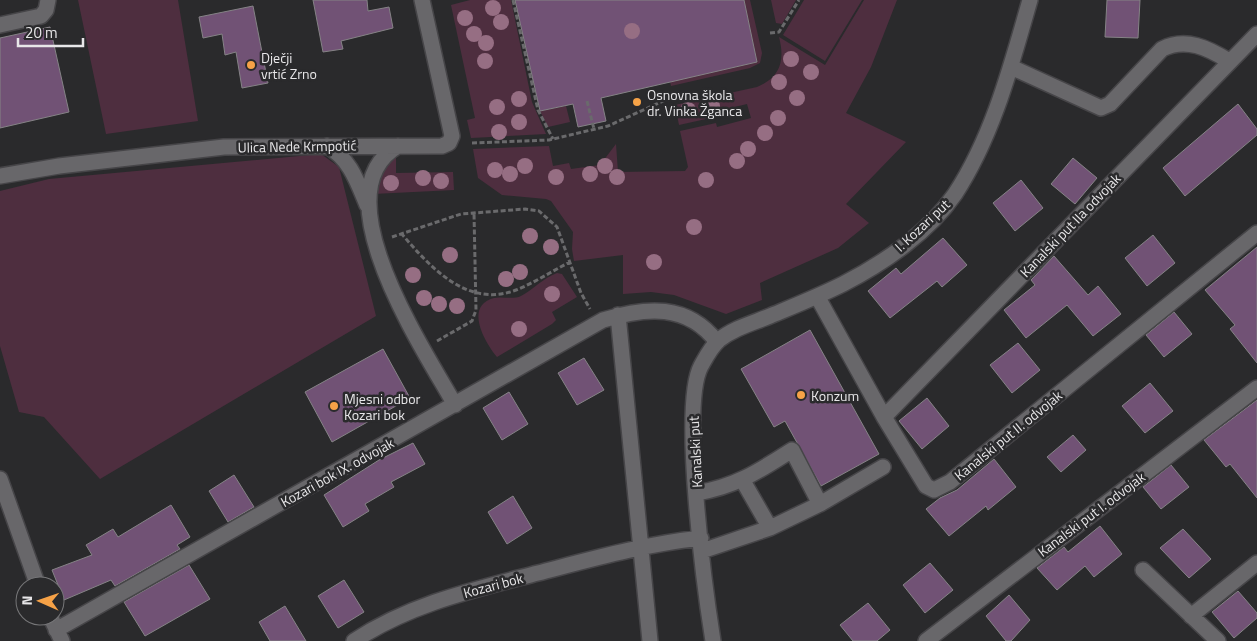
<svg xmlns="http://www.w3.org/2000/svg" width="1257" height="641" font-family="'Titillium Web',sans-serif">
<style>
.green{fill:#4e2e3f}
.building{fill:#715275;stroke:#858386}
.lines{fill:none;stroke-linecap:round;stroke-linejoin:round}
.minor-casing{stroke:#464548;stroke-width:18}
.path{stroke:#6a6a6c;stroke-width:3;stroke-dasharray:5 2.5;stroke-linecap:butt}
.minor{stroke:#68676a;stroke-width:15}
.tree{fill:#966e83}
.poi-dot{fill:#f6a247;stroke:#2a2a2c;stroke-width:2}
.labels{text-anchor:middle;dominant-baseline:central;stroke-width:5;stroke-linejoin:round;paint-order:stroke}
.poi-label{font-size:14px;fill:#e8e7e9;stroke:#2a2a2c;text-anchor:start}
.street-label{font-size:14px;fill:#e8e7e9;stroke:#2a2a2c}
</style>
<rect width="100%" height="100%" fill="#2a2a2c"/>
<path class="green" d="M 78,0 L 178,0 L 198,121 L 106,134 Z
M 470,0 L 511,0 L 532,102 L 546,134 L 471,138 L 467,120 L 475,118 L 451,5 Z
M 744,0 L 750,0 L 762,53 L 760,63 L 750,68 L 671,86 L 670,81 L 757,62 Z
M 771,0 L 796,0 L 782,24 L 776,23 Z
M 804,0 L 862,0 L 825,61 L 783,35 Z
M 864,0 L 897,0 L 871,67 L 846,113 L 906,142 L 846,204 L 869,223 L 838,248 L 760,283 L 762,300 L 726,314 L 674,295 L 651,292 L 623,294 L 623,255 L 574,261 L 572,249 L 573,232 L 551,201 L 546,199 L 502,195 L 478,178 L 473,149 L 549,146 L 553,166 L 569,163 L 571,169 L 600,165 L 616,144 L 618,172 L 685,171 L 688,167 L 680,131 L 716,123 L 717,127 L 751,118 L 747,104 L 714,112 L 715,117 L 679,125 L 675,105 L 757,87 C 781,77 785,60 779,37 L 825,65 Z
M 566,106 L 570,122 L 548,127 L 540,111 Z
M 321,154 L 339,167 L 376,316 L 100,479 L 44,417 L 19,412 L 0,346 L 0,191 L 49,179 Z
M 388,157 L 396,158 L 396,173 L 453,172 L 454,190 L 373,194 Z
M 557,273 L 562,274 L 577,297 L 552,312 L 556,320 L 552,324 L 497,357 C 486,344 463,306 494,298 C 502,296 513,300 521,296 C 534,289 543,278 557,273 Z"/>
<path class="building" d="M 313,0 L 367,0 L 368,11 L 389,7 L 393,28 L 341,41 L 343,49 L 323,52 Z
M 515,0 L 744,0 L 757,62 L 601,98 L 606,121 L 578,127 L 573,104 L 540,111 Z
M 1107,0 L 1140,0 L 1138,38 L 1105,37 Z
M 253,6 L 268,83 L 242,88 L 236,52 L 225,55 L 222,34 L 203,38 L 199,17 Z
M 50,27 L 69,112 L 0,128 L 0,38 Z
M 1238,104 L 1257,129 L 1257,135 L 1185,196 L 1163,168 Z
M 1073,158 L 1097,178 L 1075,204 L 1051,184 Z
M 1021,180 L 1043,208 L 1015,231 L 993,203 Z
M 1153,235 L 1175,263 L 1147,286 L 1125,258 Z
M 943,238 L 967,265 L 942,287 L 937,281 L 890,318 L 868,291 L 896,268 L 901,274 Z
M 1257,247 L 1257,363 L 1230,329 L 1235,325 L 1205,290 Z
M 1054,256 L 1088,295 L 1098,286 L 1121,314 L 1093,336 L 1067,305 L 1026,338 L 1004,310 L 1035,285 L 1031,280 Z
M 1174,312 L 1192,334 L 1164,357 L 1146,335 Z
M 810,330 L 879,454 L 821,486 L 785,421 L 774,427 L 741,369 Z
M 1018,343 L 1040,370 L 1012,393 L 990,365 Z
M 383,349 L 410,398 L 332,442 L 305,392 Z
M 584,358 L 604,390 L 577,405 L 558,373 Z
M 1150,383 L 1173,411 L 1145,433 L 1122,406 Z
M 509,392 L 528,424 L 502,440 L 483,408 Z
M 927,398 L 949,426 L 922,449 L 899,421 Z
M 1257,400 L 1257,498 L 1230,464 L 1226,467 L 1204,440 Z
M 1073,435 L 1086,450 L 1061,472 L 1047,457 Z
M 413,443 L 425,464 L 391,482 L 394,487 L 365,504 L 369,511 L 343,527 L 324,495 L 379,460 Z
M 994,459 L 1016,487 L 988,510 L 986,506 L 949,536 L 926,509 L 940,498 L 957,490 Z
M 1171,465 L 1189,487 L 1161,509 L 1143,487 Z
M 234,475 L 254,507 L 228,522 L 209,491 Z
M 513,496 L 532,528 L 507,544 L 488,512 Z
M 171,505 L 190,537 L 177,545 L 180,549 L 115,586 L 111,580 L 64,600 L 52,570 L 92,555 L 86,545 L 113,529 L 118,537 Z
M 1100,526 L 1122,554 L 1094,577 L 1085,566 L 1057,590 L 1037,568 L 1064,547 L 1068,552 Z
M 1183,529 L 1211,559 L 1189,578 L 1160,548 Z
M 930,563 L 953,590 L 925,613 L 903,585 Z
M 189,565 L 210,599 L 145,636 L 124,602 Z
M 344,580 L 364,612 L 338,628 L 318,596 Z
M 1238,591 L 1257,613 L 1257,618 L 1234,638 L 1212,612 Z
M 1009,595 L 1030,620 L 1011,641 L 1006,641 L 986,616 Z
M 868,603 L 890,630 L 877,641 L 853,641 L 840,625 Z
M 285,606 L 306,641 L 270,641 L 259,622 Z"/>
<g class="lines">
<g class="minor-casing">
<path id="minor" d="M 0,25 L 41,16 L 46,10 L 48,0
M 1011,67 L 1101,108 L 1110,104 L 1162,49 C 1186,37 1208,48 1229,61
M 327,146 C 350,159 357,181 367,205
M 398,146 C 318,192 425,351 455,405
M 0,176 L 59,166 L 224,147 L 442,146 L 449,143 L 452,136 L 422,0
M 817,296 L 884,417 L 926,486 L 934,490 L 950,482 L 1257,233
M 618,315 L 650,641
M 884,417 L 1257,34
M 0,479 L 38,586
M 697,493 C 737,486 759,471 792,450 L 820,504 L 770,528 L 743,481
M 820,504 L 883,467
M 702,551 L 770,528
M 1143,570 L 1218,641
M 50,616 L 62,641
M 1191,616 L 1257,563
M 56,630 L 603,320 C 646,307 687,303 717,342
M 354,641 C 410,604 473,590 538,573 C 592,559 645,544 701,538
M 713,641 C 705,591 680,405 701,366 C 706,357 711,347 719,340 C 734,328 753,323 770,316 C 794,306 819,296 843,284 C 884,263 929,232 955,194 C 993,136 1011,66 1030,0
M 926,641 L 1257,388"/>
</g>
<path class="path" d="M 513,0 L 538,110 L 553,139
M 770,33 L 779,32 L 799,0
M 587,101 L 594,129
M 472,143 L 549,140 L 608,126 L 672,97
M 401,233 C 429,266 467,309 516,290 C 534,283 552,271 570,262
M 392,237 L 461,214 L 525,209 L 539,211 L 557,227 L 581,293 L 590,309
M 437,341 L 472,321 L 476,310 L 474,213"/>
<use href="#minor" class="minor"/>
</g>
<g class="tree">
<circle cx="493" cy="8" r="8"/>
<circle cx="465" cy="18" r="8"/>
<circle cx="501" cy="22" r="8"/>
<circle cx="632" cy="31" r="8"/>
<circle cx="474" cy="34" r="8"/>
<circle cx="486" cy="43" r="8"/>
<circle cx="791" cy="59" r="8"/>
<circle cx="485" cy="61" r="8"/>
<circle cx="811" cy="72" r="8"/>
<circle cx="779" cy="82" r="8"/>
<circle cx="797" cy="98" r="8"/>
<circle cx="519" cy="99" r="8"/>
<circle cx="712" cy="106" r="8"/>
<circle cx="497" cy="107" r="8"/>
<circle cx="688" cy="110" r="8"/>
<circle cx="778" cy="118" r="8"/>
<circle cx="519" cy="122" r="8"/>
<circle cx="499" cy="132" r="8"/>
<circle cx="765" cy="133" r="8"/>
<circle cx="748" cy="149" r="8"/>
<circle cx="737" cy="161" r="8"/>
<circle cx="525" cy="166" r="8"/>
<circle cx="605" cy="166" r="8"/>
<circle cx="495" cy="170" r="8"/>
<circle cx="510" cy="174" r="8"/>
<circle cx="590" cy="174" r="8"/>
<circle cx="556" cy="177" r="8"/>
<circle cx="617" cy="177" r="8"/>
<circle cx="423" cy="178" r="8"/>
<circle cx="706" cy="180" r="8"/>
<circle cx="441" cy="181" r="8"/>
<circle cx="391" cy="183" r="8"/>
<circle cx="694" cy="227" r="8"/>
<circle cx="530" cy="236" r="8"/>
<circle cx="551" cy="247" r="8"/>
<circle cx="450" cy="255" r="8"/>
<circle cx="654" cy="262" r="8"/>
<circle cx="520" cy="272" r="8"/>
<circle cx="413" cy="275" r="8"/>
<circle cx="506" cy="279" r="8"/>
<circle cx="552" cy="294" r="8"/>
<circle cx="424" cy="298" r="8"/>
<circle cx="439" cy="304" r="8"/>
<circle cx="457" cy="306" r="8"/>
<circle cx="519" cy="329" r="8"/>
</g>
<g class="poi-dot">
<circle cx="251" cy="65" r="5"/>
<circle cx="637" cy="102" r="5"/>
<circle cx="801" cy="395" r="5"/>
<circle cx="334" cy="406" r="5"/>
</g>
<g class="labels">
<g class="poi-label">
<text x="261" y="57">Dječji<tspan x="261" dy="16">vrtić Zrno</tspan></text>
<text x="647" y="94">Osnovna škola<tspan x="647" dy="16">dr. Vinka Žganca</tspan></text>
<text x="811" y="395">Konzum</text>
<text x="344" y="398">Mjesni odbor<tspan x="344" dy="16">Kozari bok</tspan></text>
</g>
<g class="street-label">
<text transform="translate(297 146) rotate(-1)">Ulica Nede Krmpotić</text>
<text transform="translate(922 225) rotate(-43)">I. Kozari put</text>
<text transform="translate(1070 225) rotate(-46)">Kanalski put IIa odvojak</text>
<text transform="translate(1008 435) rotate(-39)">Kanalski put II. odvojak</text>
<text transform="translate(695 452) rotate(-93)">Kanalski put</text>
<text transform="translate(337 472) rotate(-29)">Kozari bok IX. odvojak</text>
<text transform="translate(1091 514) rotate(-37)">Kanalski put I. odvojak</text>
<text transform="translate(493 585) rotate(-15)">Kozari bok</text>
</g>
</g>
<g transform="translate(40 601) rotate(272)"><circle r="24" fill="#2a2a2c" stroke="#767678"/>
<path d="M0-4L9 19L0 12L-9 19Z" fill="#f6a247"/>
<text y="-8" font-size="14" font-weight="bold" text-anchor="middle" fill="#e8e7e9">N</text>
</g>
<path d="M18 38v8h65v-8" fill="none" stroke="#e8e7e9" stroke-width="2.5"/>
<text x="25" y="38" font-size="15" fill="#e8e7e9" stroke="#2a2a2c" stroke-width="4" paint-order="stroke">20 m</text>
</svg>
